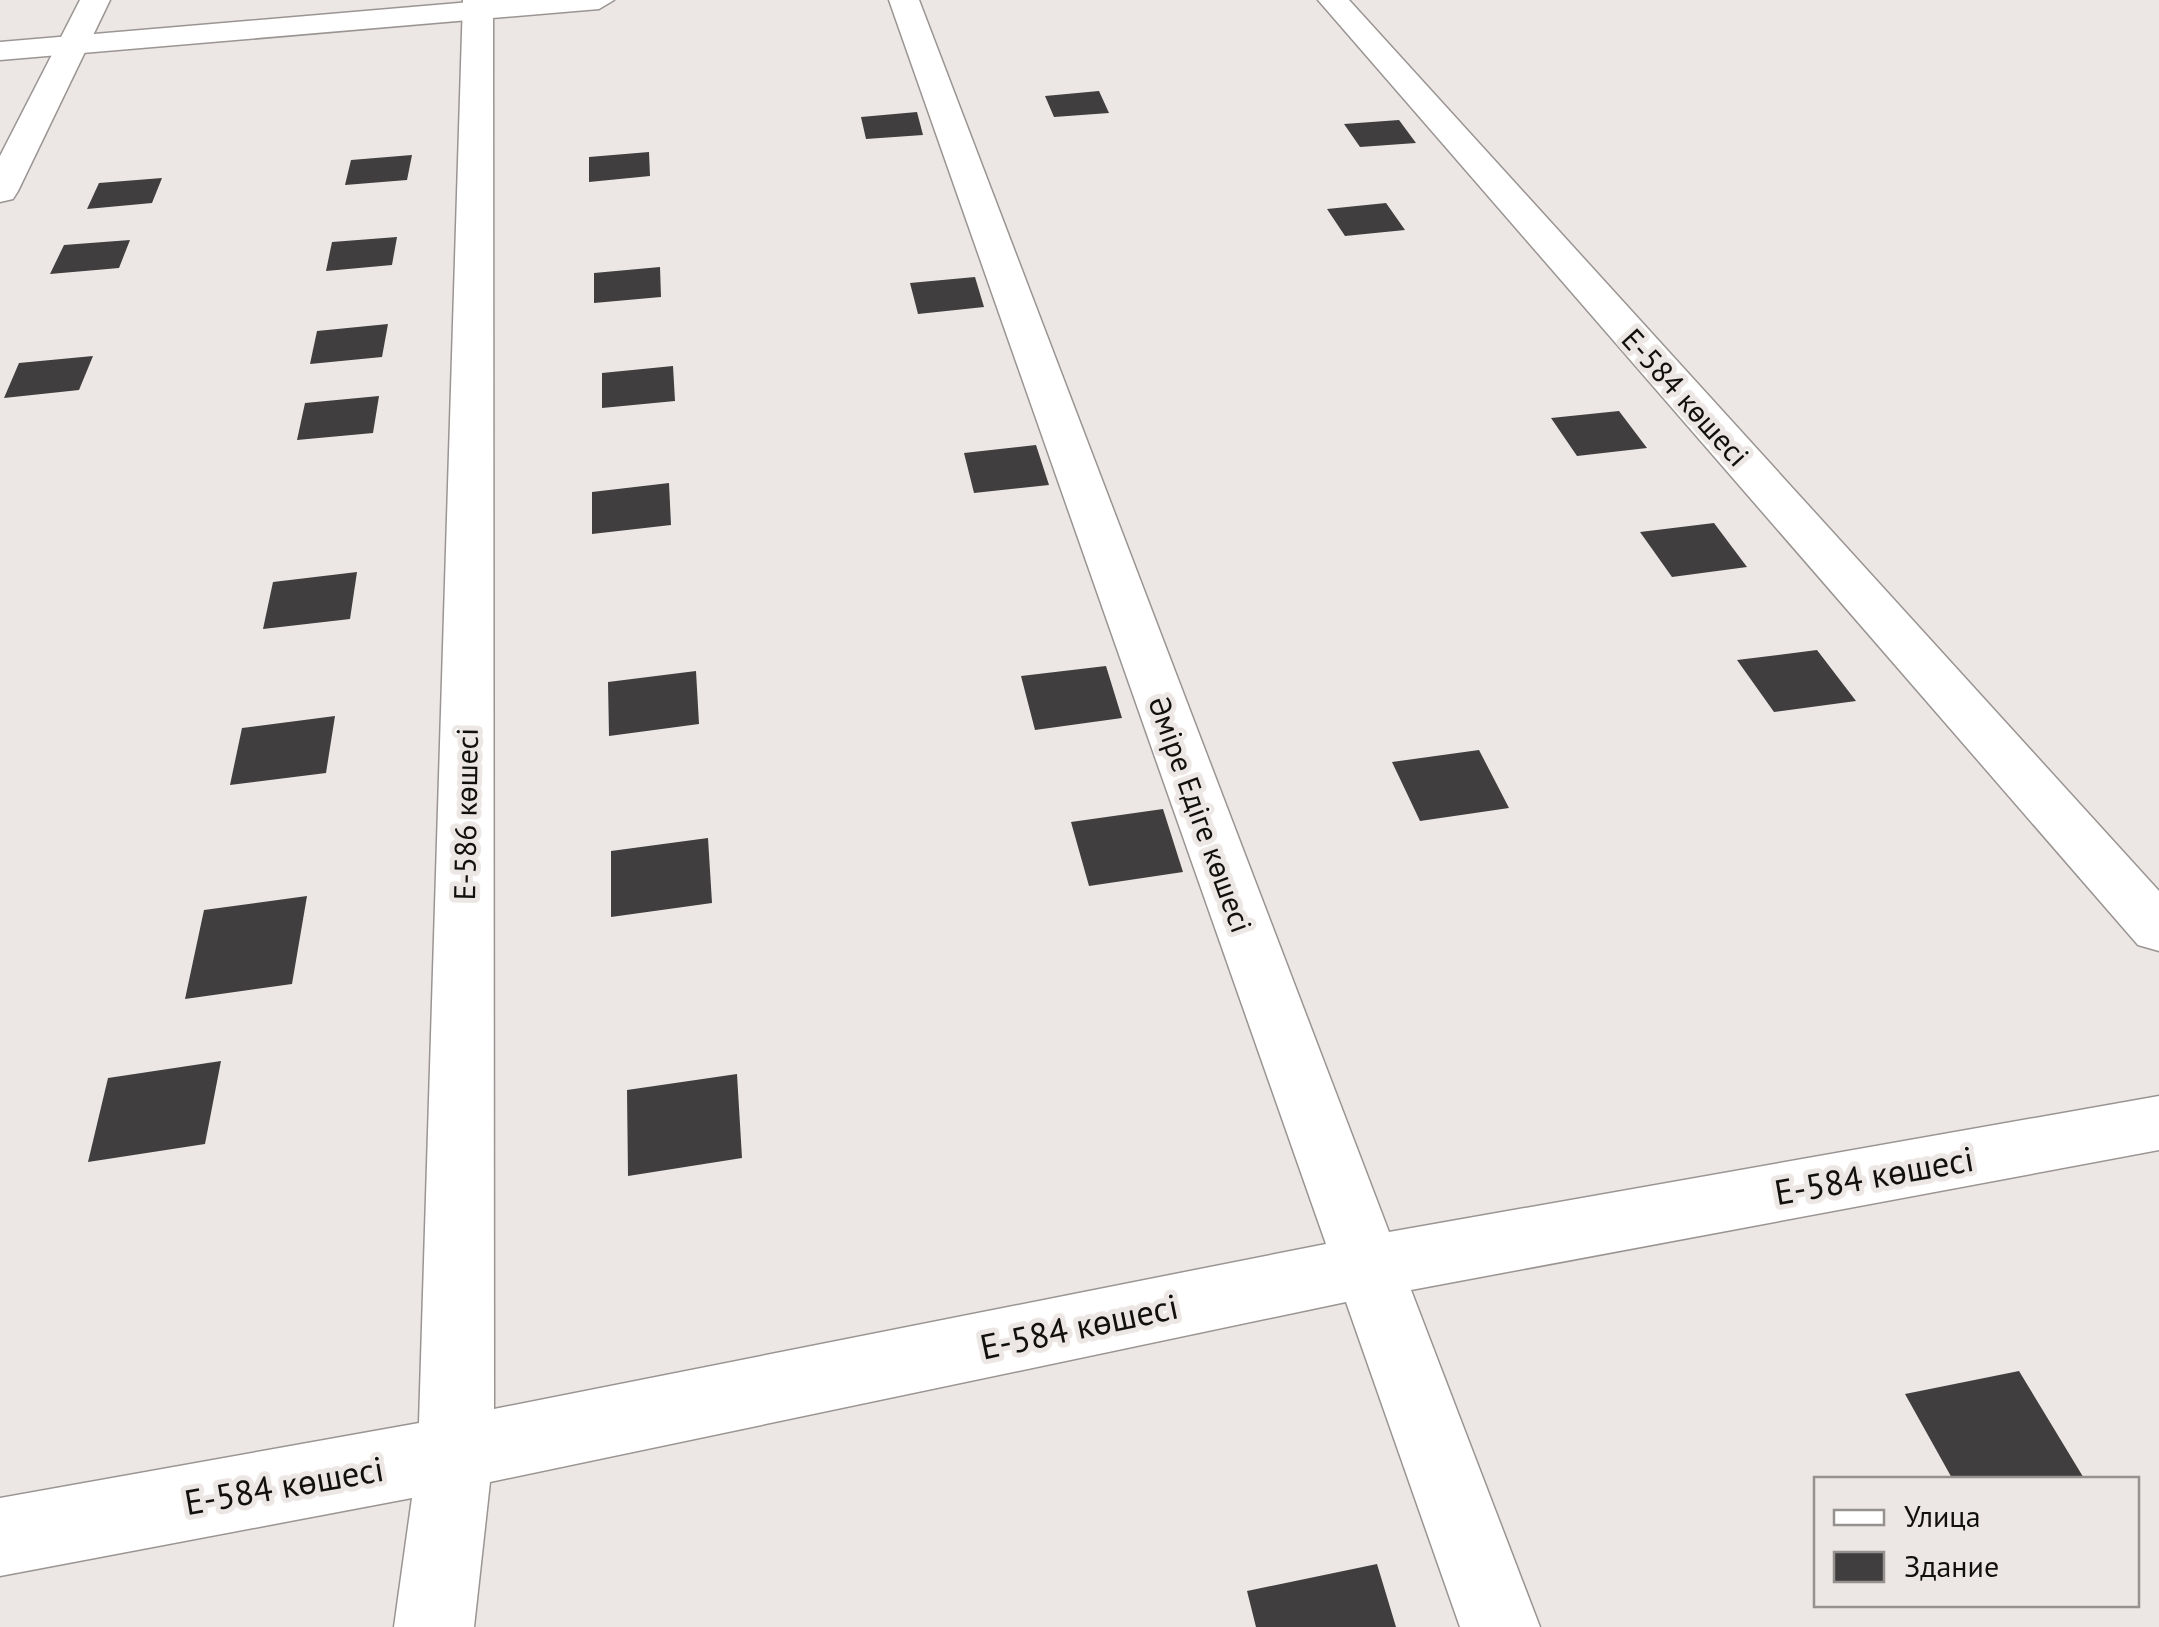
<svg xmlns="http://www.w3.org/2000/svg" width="2159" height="1627" font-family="'PT Sans',sans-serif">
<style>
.building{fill:#413e40}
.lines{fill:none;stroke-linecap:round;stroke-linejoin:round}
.street-casing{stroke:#9a9593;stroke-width:3}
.secondary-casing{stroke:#9a9593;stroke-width:3}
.street{fill:#fff;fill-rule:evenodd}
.secondary{fill:#fff;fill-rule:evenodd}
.labels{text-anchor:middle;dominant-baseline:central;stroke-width:10;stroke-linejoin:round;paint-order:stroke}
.street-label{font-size:30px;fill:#11100f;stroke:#ece7e5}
.near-street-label{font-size:35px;fill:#11100f;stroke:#ece7e5}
</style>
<rect width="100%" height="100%" fill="#ece7e5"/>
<path class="building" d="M 1099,91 L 1109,113 L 1054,117 L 1045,96 Z
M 917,112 L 923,135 L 866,139 L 861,117 Z
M 1399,120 L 1416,143 L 1360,147 L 1344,124 Z
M 649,152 L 650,176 L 589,182 L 589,157 Z
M 412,155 L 407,180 L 345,185 L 351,160 Z
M 162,178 L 152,203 L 87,209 L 99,183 Z
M 1386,203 L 1405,230 L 1345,236 L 1327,209 Z
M 397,237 L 392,265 L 326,271 L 332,242 Z
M 130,240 L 119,268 L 50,274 L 64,245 Z
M 660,267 L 661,297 L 594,303 L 594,273 Z
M 975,277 L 984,307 L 918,314 L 910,283 Z
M 388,324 L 382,357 L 310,364 L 317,331 Z
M 93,356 L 79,390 L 4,398 L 19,363 Z
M 673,366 L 675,401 L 602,408 L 602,373 Z
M 379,396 L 373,433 L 297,440 L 305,403 Z
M 1619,411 L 1647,448 L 1577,456 L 1551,418 Z
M 1036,445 L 1049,485 L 974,493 L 964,453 Z
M 669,483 L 671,525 L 592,534 L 592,492 Z
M 1714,523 L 1747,567 L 1672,577 L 1640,532 Z
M 357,572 L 350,619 L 263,629 L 273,582 Z
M 1817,650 L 1856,701 L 1774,712 L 1737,660 Z
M 1106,666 L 1122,718 L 1035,730 L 1021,676 Z
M 696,671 L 699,724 L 609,736 L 608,682 Z
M 335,716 L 326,773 L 230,785 L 242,728 Z
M 1479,750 L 1509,808 L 1420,821 L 1392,762 Z
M 1163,809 L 1183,872 L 1089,886 L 1071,822 Z
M 708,838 L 712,903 L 611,917 L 611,851 Z
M 307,896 L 292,984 L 185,999 L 204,910 Z
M 221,1061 L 205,1144 L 88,1162 L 108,1078 Z
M 737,1074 L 742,1158 L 628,1176 L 627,1090 Z
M 2019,1371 L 2085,1480 L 1953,1480 L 1905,1394 Z
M 1377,1564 L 1396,1627 L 1256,1627 L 1247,1591 Z"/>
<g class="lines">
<g class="street-casing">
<path id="street" d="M 80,0 L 110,0 L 18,191 L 13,199 L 0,202 L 0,156 Z
M 463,0 L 493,0 L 494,1409 L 1326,1244 L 889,0 L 919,0 L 1389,1232 L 2159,1096 L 2159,1150 L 1411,1290 L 1540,1627 L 1460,1627 L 1346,1302 L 490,1482 L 474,1627 L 394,1627 L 412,1498 L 0,1576 L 0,1498 L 419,1423 Z
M 1318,0 L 1349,0 L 2159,891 L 2159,951 L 2138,945 Z"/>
</g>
<g class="secondary-casing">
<path id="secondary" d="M 494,0 L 614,0 L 599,9 L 0,60 L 0,42 Z"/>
</g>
<use href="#street" class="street"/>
<use href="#secondary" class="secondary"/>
</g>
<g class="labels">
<g class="street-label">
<text transform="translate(1686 397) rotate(48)">Е-584 көшесі</text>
<text transform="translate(465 814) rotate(-89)">Е-586 көшесі</text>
<text transform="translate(1201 814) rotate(70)">Әміре Едіге көшесі</text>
</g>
<g class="near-street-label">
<text transform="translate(1874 1175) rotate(-10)">Е-584 көшесі</text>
<text transform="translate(1079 1326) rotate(-12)">Е-584 көшесі</text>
<text transform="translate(284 1485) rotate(-10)">Е-584 көшесі</text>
</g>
</g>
<rect x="1814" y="1477" width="325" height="130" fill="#ece7e5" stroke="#94918f" stroke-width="2.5"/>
<rect x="1834" y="1510" width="50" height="15" fill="#ffffff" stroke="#94918f" stroke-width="2.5"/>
<text x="1904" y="1527" font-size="30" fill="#11100f">Улица</text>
<rect x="1834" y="1552" width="50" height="30" fill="#413e40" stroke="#94918f" stroke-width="2.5"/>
<text x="1904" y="1577" font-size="30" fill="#11100f">Здание</text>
</svg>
